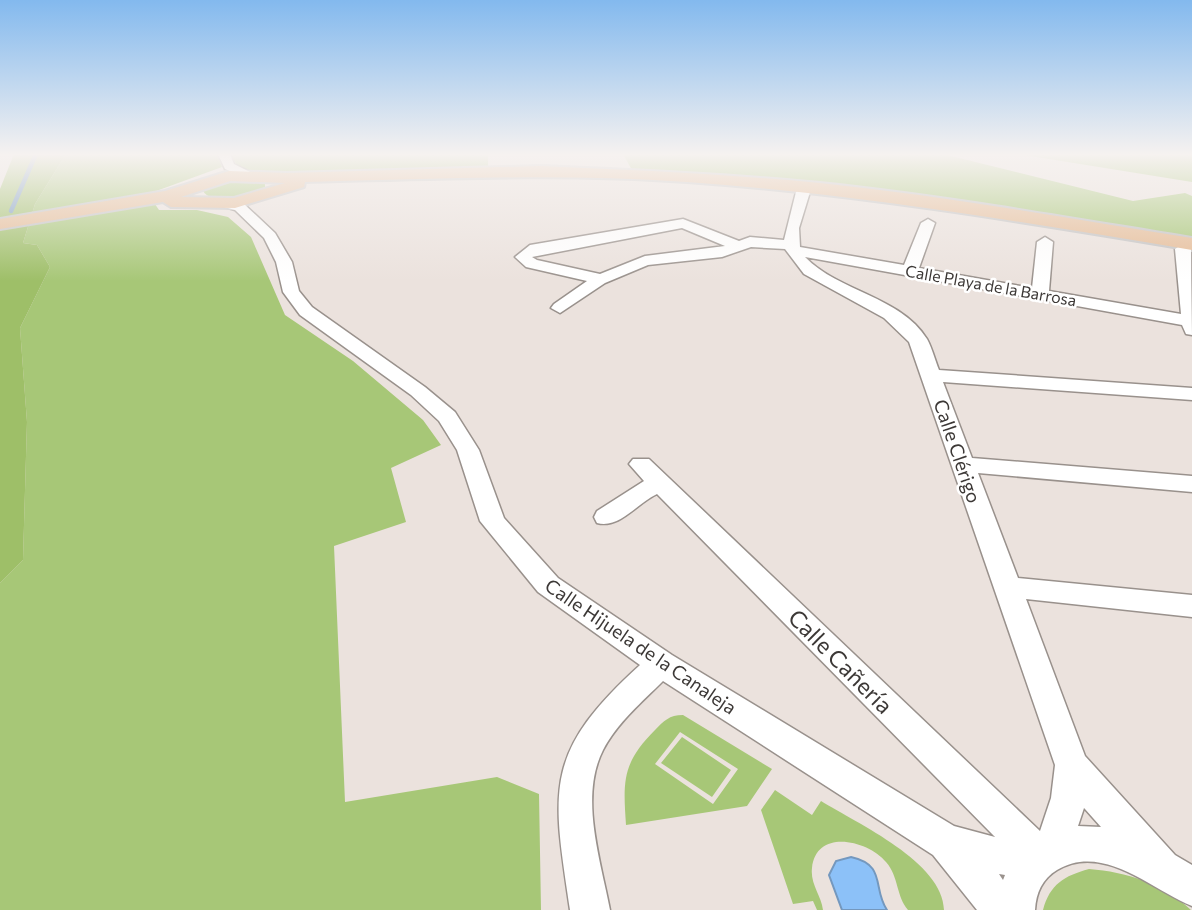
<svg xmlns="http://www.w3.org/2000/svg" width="1192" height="910" font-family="Commissioner,sans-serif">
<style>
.green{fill:#a7c777;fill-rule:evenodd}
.forest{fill:#9ebf68}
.water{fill:#8cc1f8;stroke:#7498be;stroke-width:2}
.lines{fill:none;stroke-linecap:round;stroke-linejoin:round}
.stream{stroke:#7498be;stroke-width:4.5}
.minor-casing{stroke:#99918c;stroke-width:3}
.major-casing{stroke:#c4c3c3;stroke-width:4}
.minor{fill:#fff;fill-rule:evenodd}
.major{fill:#e5bb95;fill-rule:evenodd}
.labels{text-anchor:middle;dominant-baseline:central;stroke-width:5;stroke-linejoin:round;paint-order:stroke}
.far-street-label{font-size:16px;fill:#3c3836;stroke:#fff}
.street-label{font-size:19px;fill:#3c3836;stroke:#fff}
.near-street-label{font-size:23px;fill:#3c3836;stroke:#fff}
</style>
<rect width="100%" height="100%" fill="#ebe2dd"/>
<path class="green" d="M 66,154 L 217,154 L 222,167 L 148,194 L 159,210 L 197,210 L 228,217 L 251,237 L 285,315 L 353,361 L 423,420 L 441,445 L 391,468 L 406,522 L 334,546 L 345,802 L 497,777 L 539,794 L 541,910 L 0,910 L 0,583 L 23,560 L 27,422 L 20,328 L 50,267 L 37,245 L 23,243 L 35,204 Z
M 230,154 L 488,154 L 488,167 L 283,173 L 245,170 L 238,167 Z
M 623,154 L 943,154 L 1133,201 L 1185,193 L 1192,196 L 1192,239 L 764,178 L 632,170 Z
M 1018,154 L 1192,154 L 1192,182 Z
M 260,180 L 265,182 L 265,189 C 252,198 213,207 203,191 L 222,181 Z
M 683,715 L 772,769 L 747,806 L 626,825 C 623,781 622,763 655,730 C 664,721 669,715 683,715 ZM 680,732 L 738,769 L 713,804 L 655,764 Z
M 682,737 L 731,770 L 712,797 L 661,763 Z
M 775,790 L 812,815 L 821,801 C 858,824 943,862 944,910 L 908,910 C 896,896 899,877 886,862 C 868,840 816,828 812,868 C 810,884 821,895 823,910 L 817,910 L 813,901 L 793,904 L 761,810 Z
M 1089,869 C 1127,872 1162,883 1191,910 L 1043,910 C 1050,884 1064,876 1089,869 Z"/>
<path class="forest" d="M 14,154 L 66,154 L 35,204 L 23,243 L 37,245 L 50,267 L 20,328 L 27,422 L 23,560 L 0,583 L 0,189 Z"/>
<path class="water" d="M 851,857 C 887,865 872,888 887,910 L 842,910 L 829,875 L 836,861 Z"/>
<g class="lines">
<path class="stream" d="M 11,211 L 36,154"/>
<g class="minor-casing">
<path id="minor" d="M 218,154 L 230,154 L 234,164 L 256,175 L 250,179 L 225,169 Z
M 803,188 L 810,192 L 799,228 L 800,247 L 904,265 L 921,223 L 928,219 L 935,223 L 919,268 L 1032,288 L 1037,242 L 1045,237 L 1053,242 L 1049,291 L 1181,314 L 1175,249 L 1183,244 L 1191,249 L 1192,335 L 1186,334 L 1182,325 L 805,257 C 839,292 900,296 927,339 C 932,348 935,360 939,370 L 1192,388 L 1192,400 L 943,382 L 972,458 L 1192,476 L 1192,492 L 978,473 L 1018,578 L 1192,595 L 1192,617 L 1026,599 L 1085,756 L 1175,855 L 1192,865 L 1192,906 C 1152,890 1103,842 1057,870 C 1042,879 1036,893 1035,910 L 977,910 L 933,855 L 663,681 C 642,702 617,723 603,750 C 579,797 601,862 610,910 L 570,910 C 552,789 543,753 640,665 L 538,592 L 480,521 L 457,450 L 439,421 L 411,395 L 300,315 L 283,292 L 276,262 L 264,238 L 235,210 L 214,204 L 221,200 L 244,204 L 275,233 L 292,262 L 299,291 L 312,307 L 425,387 L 455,412 L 479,450 L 504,518 L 558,578 L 672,655 L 954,826 L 995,837 L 657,494 C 637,503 620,529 597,523 L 594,517 L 597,511 L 644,481 L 629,464 L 633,459 L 649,459 L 1040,831 L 1051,798 L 1055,765 L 909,342 L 884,318 L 804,274 L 785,249 L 751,247 L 722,257 L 648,265 L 605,283 L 560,313 L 551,308 L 554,304 L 587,281 L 526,267 L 515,257 L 530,245 L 683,219 L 739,241 L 750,237 L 784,240 L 796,192 ZM 682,228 L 725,246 L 645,256 L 600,274 L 537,260 L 532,257 ZM 1084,808 L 1085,809 L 1101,827 L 1078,826 ZM 999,874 L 1005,875 L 1003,880 Z"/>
</g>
<g class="major-casing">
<path id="major" d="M 540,166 C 633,170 727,174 820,183 C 945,196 1068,218 1192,238 L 1192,250 C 1024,222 857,194 687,182 C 560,173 432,179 305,182 L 304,187 L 235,208 L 171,207 L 163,202 L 0,229 L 0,219 L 165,191 L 229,171 L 287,173 ZM 230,181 L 285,183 L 234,198 L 181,197 Z"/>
</g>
<use href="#minor" class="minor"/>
<use href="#major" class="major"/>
</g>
<linearGradient id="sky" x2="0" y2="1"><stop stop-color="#83b9ee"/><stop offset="0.55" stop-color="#f6f2f0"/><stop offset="1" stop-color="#f6f2f0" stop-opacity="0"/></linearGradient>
<rect width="1192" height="281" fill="url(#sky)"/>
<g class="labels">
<g class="far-street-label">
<text transform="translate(991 285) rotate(10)">Calle Playa de la Barrosa</text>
</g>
<g class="street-label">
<text transform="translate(958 451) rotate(71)">Calle Clérigo</text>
<text transform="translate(641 646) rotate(34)">Calle Hijuela de la Canaleja</text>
</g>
<g class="near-street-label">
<text transform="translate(841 661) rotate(45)">Calle Cañería</text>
</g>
</g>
</svg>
